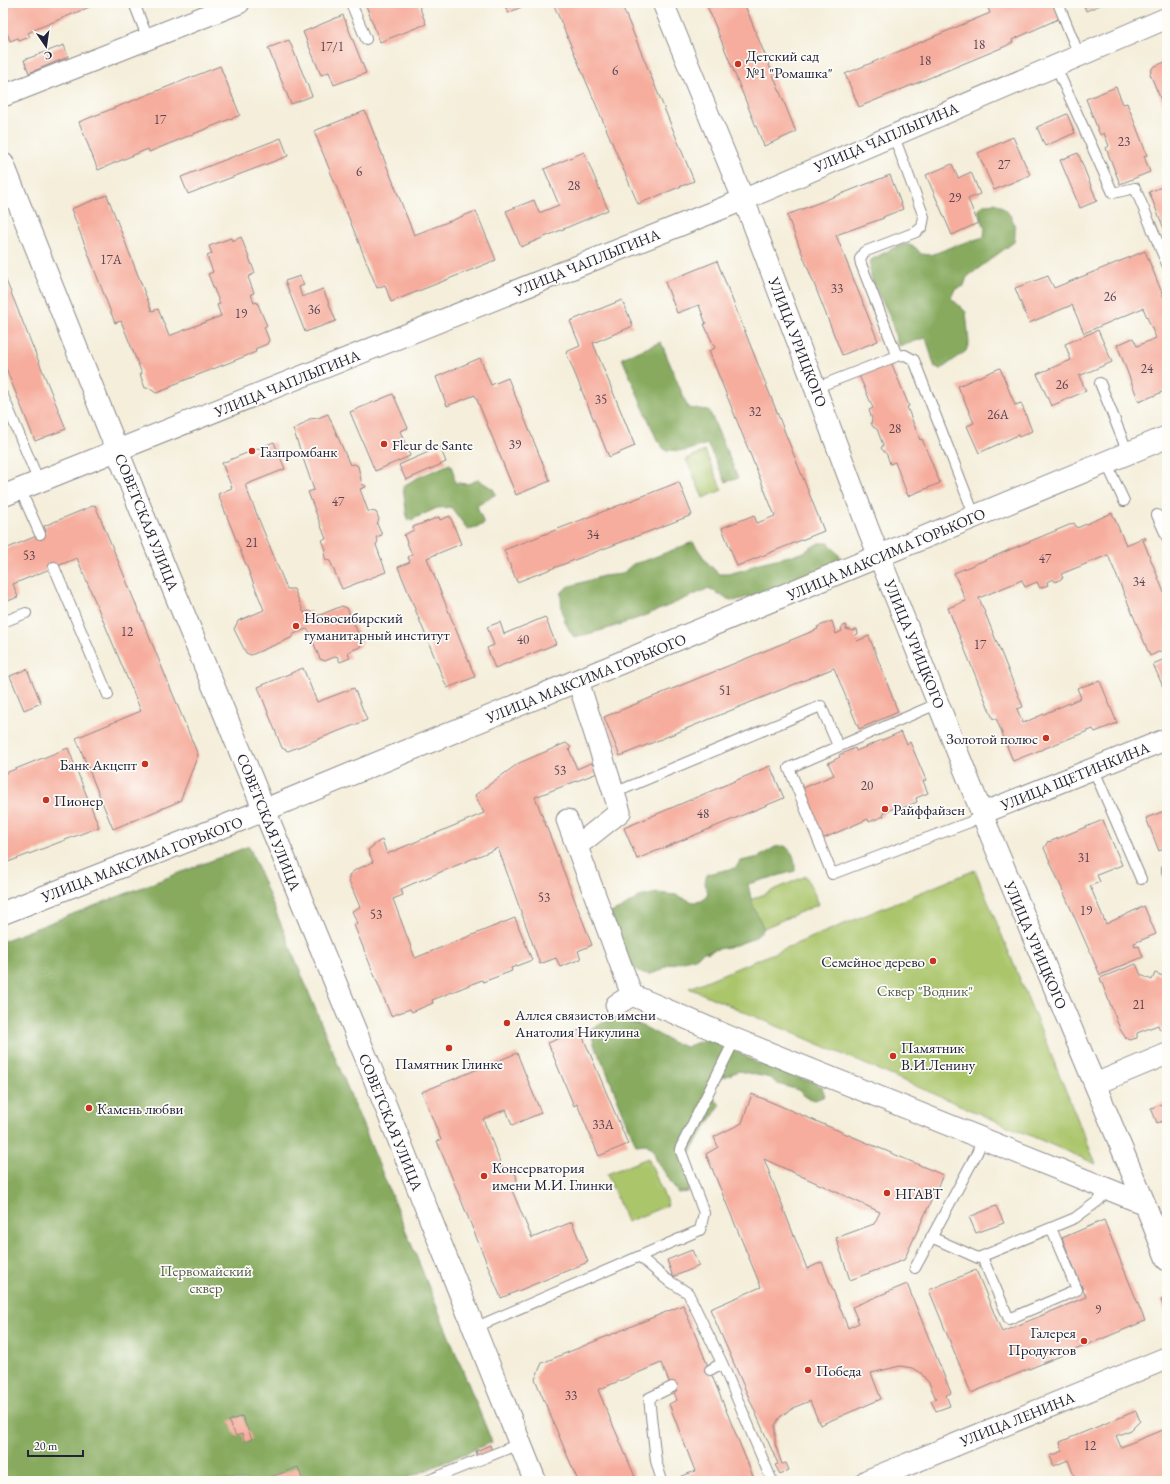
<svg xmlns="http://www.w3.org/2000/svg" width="1170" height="1484" font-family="'EB Garamond',serif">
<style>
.green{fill:#aac56b;stroke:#667453}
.forest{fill:#87aa5f;stroke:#54664d}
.building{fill:#f6ad9d}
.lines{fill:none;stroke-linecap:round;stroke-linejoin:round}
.lane-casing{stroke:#8b888a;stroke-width:12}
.street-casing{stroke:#8b888a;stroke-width:23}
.secondary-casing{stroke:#8b888a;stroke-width:24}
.lane{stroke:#fff;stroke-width:10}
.street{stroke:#fff;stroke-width:21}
.secondary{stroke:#fff;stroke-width:22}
.poi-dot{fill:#c8321e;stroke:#fdfcf7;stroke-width:1.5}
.labels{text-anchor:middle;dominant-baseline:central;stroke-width:3.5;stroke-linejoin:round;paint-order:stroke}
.number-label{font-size:13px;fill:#574554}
.poi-label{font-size:15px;fill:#22223b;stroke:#fdfcf7;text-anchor:start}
.street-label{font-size:15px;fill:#22223b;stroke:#fdfcf7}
.park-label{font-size:15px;fill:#525b4c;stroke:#fdfcf7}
</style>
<rect width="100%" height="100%" fill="#fdfcf7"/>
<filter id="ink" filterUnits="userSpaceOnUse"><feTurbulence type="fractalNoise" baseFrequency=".025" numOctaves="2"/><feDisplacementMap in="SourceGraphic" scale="8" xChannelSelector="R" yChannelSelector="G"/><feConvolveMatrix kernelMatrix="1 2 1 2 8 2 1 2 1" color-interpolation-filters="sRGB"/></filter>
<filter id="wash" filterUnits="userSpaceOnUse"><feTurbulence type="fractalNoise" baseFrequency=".012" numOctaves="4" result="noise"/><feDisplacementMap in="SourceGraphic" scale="16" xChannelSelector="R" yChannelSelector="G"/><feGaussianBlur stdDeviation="0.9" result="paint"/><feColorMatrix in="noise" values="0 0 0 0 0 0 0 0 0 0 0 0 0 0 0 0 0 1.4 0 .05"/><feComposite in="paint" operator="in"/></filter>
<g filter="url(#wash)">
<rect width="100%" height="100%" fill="#f4eeda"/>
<path class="green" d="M 705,451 L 722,490 L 703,498 L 686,459 Z
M 975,870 L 1096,1164 L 689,988 Z
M 806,876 L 819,904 L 707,953 L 695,924 Z
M 648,1158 L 668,1205 L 627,1222 L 607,1174 Z"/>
<path class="forest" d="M 995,203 C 1011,211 1018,224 1014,242 L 967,277 L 964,286 L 955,289 L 951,298 L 966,312 L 969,342 L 966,351 L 941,369 L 935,368 L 926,338 L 898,346 C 895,336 893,325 889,315 C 882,297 866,281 871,260 L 897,246 L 906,244 L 915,247 L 921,254 L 931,255 L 957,245 L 984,237 L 985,228 L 978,210 L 985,204 Z
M 661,342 L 688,408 L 709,410 L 738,478 L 726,482 L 707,444 L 685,451 L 665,450 L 657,440 L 622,358 Z
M 450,464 L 453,468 L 455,483 C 463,483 471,486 477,479 L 493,489 L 496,494 L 477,506 L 484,524 L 468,530 L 451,507 L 437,508 L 411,520 L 407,519 L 403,486 L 419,477 Z
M 693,542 L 706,561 L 719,574 L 728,574 L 747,569 L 755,564 L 802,553 L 819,543 L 829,543 L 841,558 L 838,568 L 773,590 L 734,601 L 725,598 L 716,592 L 707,589 C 664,608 620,628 574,637 C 563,623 561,610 561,593 L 567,587 L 603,576 L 622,574 L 633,564 L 647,560 Z
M 249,846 L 492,1442 L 401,1481 L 3,1481 L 3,941 Z
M 785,846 C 794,853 795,859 795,871 L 748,884 L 752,903 L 764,929 L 752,939 L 733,946 L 704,952 L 695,958 L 668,965 L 660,971 L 650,974 L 641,973 L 633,967 L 605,915 L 622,908 L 639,897 L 657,893 L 676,895 L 693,902 L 702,901 L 708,893 L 705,883 L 707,874 L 735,868 L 741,861 L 759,857 L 775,847 Z
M 616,1020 L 625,1021 L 643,1026 L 672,1042 L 686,1047 L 711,1037 L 759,1064 L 772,1062 L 781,1065 L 795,1077 L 814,1082 L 822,1087 L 825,1096 L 815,1100 L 806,1097 L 798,1090 L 778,1084 L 770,1078 L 739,1071 L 719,1079 L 709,1092 L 720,1105 L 688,1155 L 690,1183 L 688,1192 L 678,1193 L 656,1159 L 653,1149 L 646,1144 L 636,1145 L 604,1065 L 595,1047 L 590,1029 L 607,1021 Z"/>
<g id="blocks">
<path class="building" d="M 3,3 L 91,3 L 92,6 L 36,29 L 28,33 L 30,37 L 19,41 L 18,38 L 10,41 L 7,33 L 3,34 Z
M 365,3 L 418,3 L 426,24 L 380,42 Z
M 504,3 L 530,3 L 508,13 Z
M 553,3 L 621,3 L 694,181 L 638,204 Z
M 706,3 L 744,3 L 796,132 L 764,146 Z
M 1000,3 L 1053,3 L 1061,21 L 1059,23 L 1058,19 L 1012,40 L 1013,42 L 1006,46 L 859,107 L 845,74 L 990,13 L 988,8 Z
M 1083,3 L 1105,3 L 1086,11 Z
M 343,15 L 366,73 L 334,85 L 329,72 L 321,75 L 303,32 Z
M 289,40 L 312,96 L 291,104 L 268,48 Z
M 64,45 L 68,57 L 29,73 L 24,60 Z
M 1167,61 L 1167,114 L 1150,74 L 1153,67 Z
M 220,66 L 240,115 L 149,152 L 148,149 L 98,170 L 79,122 Z
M 1116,87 L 1123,104 L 1127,103 L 1147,155 L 1144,156 L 1150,172 L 1120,184 L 1106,148 L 1109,146 L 1104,133 L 1100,135 L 1086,99 Z
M 365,111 L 414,235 L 476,211 L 496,260 L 391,302 L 385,285 L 377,288 L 314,131 Z
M 1067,114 L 1075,133 L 1045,146 L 1037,127 Z
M 1013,137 L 1030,175 L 994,190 L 978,153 Z
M 281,138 L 288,156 L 188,194 L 181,177 Z
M 584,152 L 608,210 L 521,247 L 506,211 L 534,200 L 539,213 L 559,205 L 544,169 Z
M 1078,153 L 1097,201 L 1080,208 L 1060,160 Z
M 952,164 L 958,178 L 971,172 L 980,194 L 968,199 L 978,223 L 952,235 L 926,175 Z
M 890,175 L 903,209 L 883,217 L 884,218 L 836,235 L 878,341 L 842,355 L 787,215 Z
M 1167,185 L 1167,236 L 1149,192 Z
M 107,195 L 151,309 L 152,311 L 158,309 L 169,336 L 221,316 L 217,305 L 220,304 L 208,274 L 213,272 L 207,256 L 212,254 L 209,246 L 231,238 L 232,241 L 241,237 L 255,273 L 248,277 L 254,293 L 251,294 L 254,303 L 257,302 L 267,326 L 264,327 L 269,340 L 267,344 L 255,349 L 256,352 L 170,386 L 170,388 L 156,393 L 149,388 L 145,388 L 140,374 L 142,374 L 121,321 L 115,323 L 71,209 Z
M 1145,251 L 1167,305 L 1167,390 L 1139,402 L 1117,345 L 1133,338 L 1137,346 L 1156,338 L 1143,308 L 1084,333 L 1072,305 L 1029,323 L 1015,288 L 1048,276 L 1054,288 Z
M 717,261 L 824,531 L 737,566 L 722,528 L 754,515 L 757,523 L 775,516 L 709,351 L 715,348 L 704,324 L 706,324 L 699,305 L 677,313 L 665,282 Z
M 3,273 L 66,429 L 35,441 L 3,361 Z
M 300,276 L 304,285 L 299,287 L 302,297 L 323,289 L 336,321 L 305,332 L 285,281 Z
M 622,300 L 633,326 L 593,343 L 635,446 L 609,457 L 566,352 L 580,346 L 570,321 Z
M 1098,330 L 1112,362 L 1079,376 L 1086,391 L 1051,406 L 1037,374 L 1071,360 L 1065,344 Z
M 480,358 L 491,385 L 508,378 L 550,481 L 516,495 L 475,395 L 447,406 L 436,377 Z
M 891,362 L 909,406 L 907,407 L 920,440 L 922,439 L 940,483 L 908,496 L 895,462 L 890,464 L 887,455 L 881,448 L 883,445 L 877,429 L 873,427 L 871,423 L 872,419 L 869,410 L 873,408 L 859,375 Z
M 1000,368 L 1015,405 L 1021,403 L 1032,431 L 1019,437 L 1018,435 L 979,453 L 967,426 L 974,423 L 958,386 Z
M 393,394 L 408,428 L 400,431 L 410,456 L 375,471 L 350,412 Z
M 328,414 L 350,465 L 354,464 L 358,466 L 362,485 L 365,485 L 366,487 L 360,489 L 368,511 L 376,512 L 379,519 L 377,524 L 382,535 L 376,537 L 378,541 L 376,545 L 386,572 L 342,589 L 330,561 L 326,560 L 324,554 L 326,550 L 322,540 L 326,539 L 308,492 L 314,490 L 293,429 L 302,425 L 309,419 L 318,418 Z
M 274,442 L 285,469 L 245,485 L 287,589 L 294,589 L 304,613 L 309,611 L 313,613 L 315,617 L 342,606 L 347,608 L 362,642 L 360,647 L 348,652 L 350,658 L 340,662 L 337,656 L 325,661 L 320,659 L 309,631 L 306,629 L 294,634 L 291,638 L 251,655 L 246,653 L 234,629 L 238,621 L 264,610 L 218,494 L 232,488 L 222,463 Z
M 440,447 L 446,462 L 406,480 L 399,465 Z
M 679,482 L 692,515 L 517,582 L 504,550 Z
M 95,505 L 198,755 L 180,801 L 113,829 L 76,738 L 141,711 L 77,558 L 13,584 L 18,597 L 3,603 L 3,550 L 46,532 L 44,526 Z
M 1112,513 L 1126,545 L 1145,537 L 1146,539 L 1143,540 L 1167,600 L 1167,648 L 1150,656 L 1108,555 L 1061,574 L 1063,578 L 1055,582 L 1053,579 L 1047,582 L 1048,585 L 1040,588 L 1037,582 L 1025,587 L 1022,580 L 979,598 L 1023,707 L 1017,709 L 1023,723 L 1081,698 L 1077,688 L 1100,681 L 1117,723 L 1095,732 L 1093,729 L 1013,761 L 996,718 L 993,719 L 948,608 L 966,601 L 954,573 L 1074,523 L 1077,528 Z
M 450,516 L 461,544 L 427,558 L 475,677 L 447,688 L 398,567 L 410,562 L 408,557 L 412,555 L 404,535 L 414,530 L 413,527 L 439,517 L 440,520 Z
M 545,617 L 556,644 L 495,668 L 487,648 L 494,645 L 487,627 L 500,622 L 504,634 Z
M 832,621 L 836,634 L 842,631 L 841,628 L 845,625 L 847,626 L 846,629 L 854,631 L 855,629 L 857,629 L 858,634 L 855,635 L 857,641 L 869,636 L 898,712 L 859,729 L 834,668 L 620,756 L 604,717 L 818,629 L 817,627 Z
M 1167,658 L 1167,696 L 1153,664 Z
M 303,668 L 317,702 L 354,688 L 367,720 L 288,751 L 282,748 L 258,687 Z
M 27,669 L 41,703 L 24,710 L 10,676 Z
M 901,732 L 907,744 L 910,742 L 926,780 L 923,781 L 928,793 L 916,798 L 917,802 L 902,808 L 901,805 L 883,813 L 884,816 L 869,822 L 868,819 L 822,839 L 801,789 L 834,775 L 828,763 L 840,757 L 839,755 L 855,748 L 856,751 Z
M 566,743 L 571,747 L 569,749 L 577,769 L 591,763 L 600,772 L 535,797 L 592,945 L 578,951 L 581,959 L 560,967 L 556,958 L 540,964 L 498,848 L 412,884 L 401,889 L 403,895 L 393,899 L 415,958 L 515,918 L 532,960 L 511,968 L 512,971 L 483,982 L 482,980 L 432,1000 L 433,1003 L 412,1012 L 410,1009 L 391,1016 L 354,925 L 357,923 L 352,911 L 360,907 L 349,881 L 349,875 L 355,870 L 373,862 L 368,850 L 378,842 L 382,840 L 387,854 L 484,813 L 475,795 L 519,763 Z
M 68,748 L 99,827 L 3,864 L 3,774 Z
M 770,766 L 784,798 L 637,859 L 624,828 Z
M 1167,810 L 1167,847 L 1159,851 L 1146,818 Z
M 1103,820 L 1122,865 L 1097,875 L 1100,882 L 1090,886 L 1106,924 L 1144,906 L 1156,934 L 1134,943 L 1135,947 L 1139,946 L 1143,957 L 1100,975 L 1044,848 L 1048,841 L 1049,842 Z
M 1136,964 L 1141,975 L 1152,980 L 1155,973 L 1163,976 L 1165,969 L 1167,970 L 1167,1027 L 1160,1030 L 1158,1025 L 1137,1033 L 1137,1038 L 1129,1040 L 1125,1037 L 1120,1029 L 1100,978 Z
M 580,1030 L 628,1144 L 599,1156 L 577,1104 L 574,1106 L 548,1043 Z
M 517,1053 L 541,1113 L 512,1125 L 506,1109 L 483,1119 L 503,1169 L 512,1170 L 516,1175 L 517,1181 L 511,1188 L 532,1238 L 572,1222 L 588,1262 L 501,1298 L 437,1141 L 441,1140 L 422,1092 Z
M 752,1094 L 943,1175 L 904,1260 L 850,1280 L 836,1238 L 874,1224 L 880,1212 L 764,1159 L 807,1269 L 822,1262 L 848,1328 L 859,1323 L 852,1307 L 907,1284 L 951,1393 L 946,1395 L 950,1406 L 936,1411 L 931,1401 L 936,1399 L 929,1383 L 920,1372 L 912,1368 L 900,1366 L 871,1373 L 881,1399 L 820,1425 L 810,1401 L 795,1407 L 780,1417 L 775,1425 L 775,1444 L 782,1464 L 786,1463 L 789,1470 L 780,1474 L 775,1465 L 778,1464 L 710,1309 L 761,1287 L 706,1154 L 718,1147 L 714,1137 L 742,1123 Z
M 1167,1102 L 1167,1130 L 1163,1121 L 1157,1123 L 1151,1108 Z
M 996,1206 L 1004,1223 L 976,1233 L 969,1217 Z
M 1104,1220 L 1145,1321 L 971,1393 L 929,1290 L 976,1270 L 1002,1332 L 1086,1297 L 1062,1238 Z
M 692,1250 L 699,1266 L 673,1277 L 667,1260 Z
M 1167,1297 L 1167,1310 L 1165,1311 L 1161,1300 Z
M 683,1305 L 755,1481 L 670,1481 L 695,1471 L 669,1404 L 677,1400 L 661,1363 L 598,1390 L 635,1477 L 644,1481 L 578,1481 L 535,1379 L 542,1363 Z
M 1136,1411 L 1140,1421 L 1131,1430 L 1116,1436 L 1121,1447 L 1167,1428 L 1167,1481 L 1076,1481 L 1068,1460 L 1054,1466 L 1050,1456 L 1063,1451 L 1060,1442 Z
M 242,1416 L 252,1439 L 245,1442 L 242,1434 L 236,1436 L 229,1421 Z
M 490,1445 L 492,1451 L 478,1457 L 476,1451 Z
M 298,1467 L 303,1481 L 272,1481 L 271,1477 Z"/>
</g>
</g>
<g filter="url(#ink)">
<use href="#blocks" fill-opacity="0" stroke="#8b888a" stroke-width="1"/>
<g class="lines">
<g class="lane-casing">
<path id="lane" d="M 134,3 L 148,39
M 351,3 L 366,39
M 1058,3 L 1079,55
M 1055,65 L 1113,193 L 1135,188 L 1167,264
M 893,134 L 924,217 L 922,227 L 916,232 L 864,252 L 860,259 L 861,264 L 897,356 L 905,355 L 914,360 L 975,517
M 1100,383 L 1128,453
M 815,388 L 897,356
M 3,396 L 39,482
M 1106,462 L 1124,501
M 20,489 L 40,534
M 1157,515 L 1167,537
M 54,567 L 108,695
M 3,622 L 26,613
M 939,703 L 789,768 L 832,874 L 970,822 L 983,813
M 1093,768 L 1141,879
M 614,793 L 821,706 L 838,746
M 1167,869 L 1167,873
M 931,1237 L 978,1258 L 1075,1218 L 1098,1201 L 1109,1189
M 640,1257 L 666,1279 L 688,1293 L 722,1363 L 772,1481
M 982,1257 L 1009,1319 L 1077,1290 L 1051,1228
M 915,1268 L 977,1153 L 983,1138
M 474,1328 L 700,1230 L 704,1213 L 680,1149 L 735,1039
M 710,1370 L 722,1363
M 427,1481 L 519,1444
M 662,1481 L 656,1461 L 649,1398 L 672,1387"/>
</g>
<g class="street-casing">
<path id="street" d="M 663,3 L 753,223 L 869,531 L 995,846 L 1145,1204 L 1167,1260
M 3,96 L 239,3
M 3,496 L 743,200 L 1167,18
M 983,813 L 1167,739
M 567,820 L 632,995 L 735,1039 L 1145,1204
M 577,846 L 620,812 L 578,681
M 616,1005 L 632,995
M 1095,1084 L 1167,1054"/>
</g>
<g class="secondary-casing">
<path id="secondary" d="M 3,164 L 143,515 L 368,1062 L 535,1481
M 3,913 L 240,820 L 1167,437
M 867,1481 L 1167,1358"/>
</g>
<use href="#lane" class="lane"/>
<use href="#street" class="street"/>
<use href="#secondary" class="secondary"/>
</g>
</g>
<g class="poi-dot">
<circle cx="738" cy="64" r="4"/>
<circle cx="384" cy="444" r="4"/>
<circle cx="252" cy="451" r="4"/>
<circle cx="296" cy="626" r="4"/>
<circle cx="1046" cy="738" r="4"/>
<circle cx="145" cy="764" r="4"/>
<circle cx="46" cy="800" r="4"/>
<circle cx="885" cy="809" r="4"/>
<circle cx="933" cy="961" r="4"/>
<circle cx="507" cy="1023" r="4"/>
<circle cx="449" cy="1048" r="4"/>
<circle cx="893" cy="1056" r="4"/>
<circle cx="89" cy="1108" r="4"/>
<circle cx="484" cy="1176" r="4"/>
<circle cx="887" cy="1193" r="4"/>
<circle cx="1084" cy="1341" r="4"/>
<circle cx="808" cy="1370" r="4"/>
</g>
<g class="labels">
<g class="number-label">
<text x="979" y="44">18</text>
<text x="332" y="46">17/1</text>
<text x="925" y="60">18</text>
<text x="615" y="70">6</text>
<text x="160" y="119">17</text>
<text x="1124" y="141">23</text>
<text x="1004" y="164">27</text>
<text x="359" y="171">6</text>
<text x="574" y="185">28</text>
<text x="955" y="197">29</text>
<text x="111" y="259">17А</text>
<text x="837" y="288">33</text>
<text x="1110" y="296">26</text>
<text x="314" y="309">36</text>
<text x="241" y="313">19</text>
<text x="1147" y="368">24</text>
<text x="1062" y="384">26</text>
<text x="601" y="399">35</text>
<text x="755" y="411">32</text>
<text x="998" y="414">26А</text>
<text x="895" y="428">28</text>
<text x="515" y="444">39</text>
<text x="338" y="501">47</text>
<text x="593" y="534">34</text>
<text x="252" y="542">21</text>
<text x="29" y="555">53</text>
<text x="1045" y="558">47</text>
<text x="1139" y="581">34</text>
<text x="127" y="631">12</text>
<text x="523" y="639">40</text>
<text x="980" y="644">17</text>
<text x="725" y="690">51</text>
<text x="560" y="770">53</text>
<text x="867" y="785">20</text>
<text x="703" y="813">48</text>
<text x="1084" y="857">31</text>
<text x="544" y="897">53</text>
<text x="1086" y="910">19</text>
<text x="376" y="914">53</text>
<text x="1139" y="1004">21</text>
<text x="603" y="1124">33А</text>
<text x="1098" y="1309">9</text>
<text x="571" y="1395">33</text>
<text x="1090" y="1445">12</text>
</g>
<g class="poi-label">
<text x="746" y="55">Детский сад<tspan x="746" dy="17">№1 "Ромашка"</tspan></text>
<text x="392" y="444">Fleur de Sante</text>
<text x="260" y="451">Газпромбанк</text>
<text x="304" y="617">Новосибирский<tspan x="304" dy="17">гуманитарный институт</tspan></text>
<text x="1038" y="738" text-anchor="end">Золотой полюс</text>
<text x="137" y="764" text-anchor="end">Банк Акцепт</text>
<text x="54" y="800">Пионер</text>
<text x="893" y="809">Райффайзен</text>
<text x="925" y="961" text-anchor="end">Семейное дерево</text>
<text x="515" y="1014">Аллея связистов имени<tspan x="515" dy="17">Анатолия Никулина</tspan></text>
<text x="901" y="1047">Памятник<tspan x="901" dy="17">В.И.Ленину</tspan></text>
<text x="449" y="1063" text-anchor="middle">Памятник Глинке</text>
<text x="97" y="1108">Камень любви</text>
<text x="492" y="1167">Консерватория<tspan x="492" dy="17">имени М.И. Глинки</tspan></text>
<text x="895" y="1193">НГАВТ</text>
<text x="1076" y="1332" text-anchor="end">Галерея<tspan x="1076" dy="17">Продуктов</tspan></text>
<text x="816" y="1370">Победа</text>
</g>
<g class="street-label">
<text transform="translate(886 137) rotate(-23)">УЛИЦА ЧАПЛЫГИНА</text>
<text transform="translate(587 262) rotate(-22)">УЛИЦА ЧАПЛЫГИНА</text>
<text transform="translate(798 342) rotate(69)">УЛИЦА УРИЦКОГО</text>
<text transform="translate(287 383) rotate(-22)">УЛИЦА ЧАПЛЫГИНА</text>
<text transform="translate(147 522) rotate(68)">СОВЕТСКАЯ УЛИЦА</text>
<text transform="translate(886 554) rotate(-23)">УЛИЦА МАКСИМА ГОРЬКОГО</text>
<text transform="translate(915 644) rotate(68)">УЛИЦА УРИЦКОГО</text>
<text transform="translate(586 678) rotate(-22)">УЛИЦА МАКСИМА ГОРЬКОГО</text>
<text transform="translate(1075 776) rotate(-22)">УЛИЦА ЩЕТИНКИНА</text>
<text transform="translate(269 822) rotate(68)">СОВЕТСКАЯ УЛИЦА</text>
<text transform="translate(142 859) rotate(-21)">УЛИЦА МАКСИМА ГОРЬКОГО</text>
<text transform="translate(1036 945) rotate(67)">УЛИЦА УРИЦКОГО</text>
<text transform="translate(391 1122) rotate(68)">СОВЕТСКАЯ УЛИЦА</text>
<text transform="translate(1017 1419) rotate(-22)">УЛИЦА ЛЕНИНА</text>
</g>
<g class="park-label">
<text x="925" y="990">Сквер "Водник"</text>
<text x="206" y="1270">Первомайский<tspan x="206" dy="17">сквер</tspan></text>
</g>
</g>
<rect width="1170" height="1484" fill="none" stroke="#fdfcf7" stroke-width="16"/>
<g transform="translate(46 46) rotate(167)" stroke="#fdfcf7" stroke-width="3" paint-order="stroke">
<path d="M0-3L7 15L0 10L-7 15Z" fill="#22223b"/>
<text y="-6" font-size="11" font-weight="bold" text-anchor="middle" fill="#22223b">С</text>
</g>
<path d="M28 1450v6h55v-6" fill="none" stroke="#22223b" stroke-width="2"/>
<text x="34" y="1450" font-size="12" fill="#22223b" stroke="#fdfcf7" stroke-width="3" paint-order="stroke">20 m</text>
</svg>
